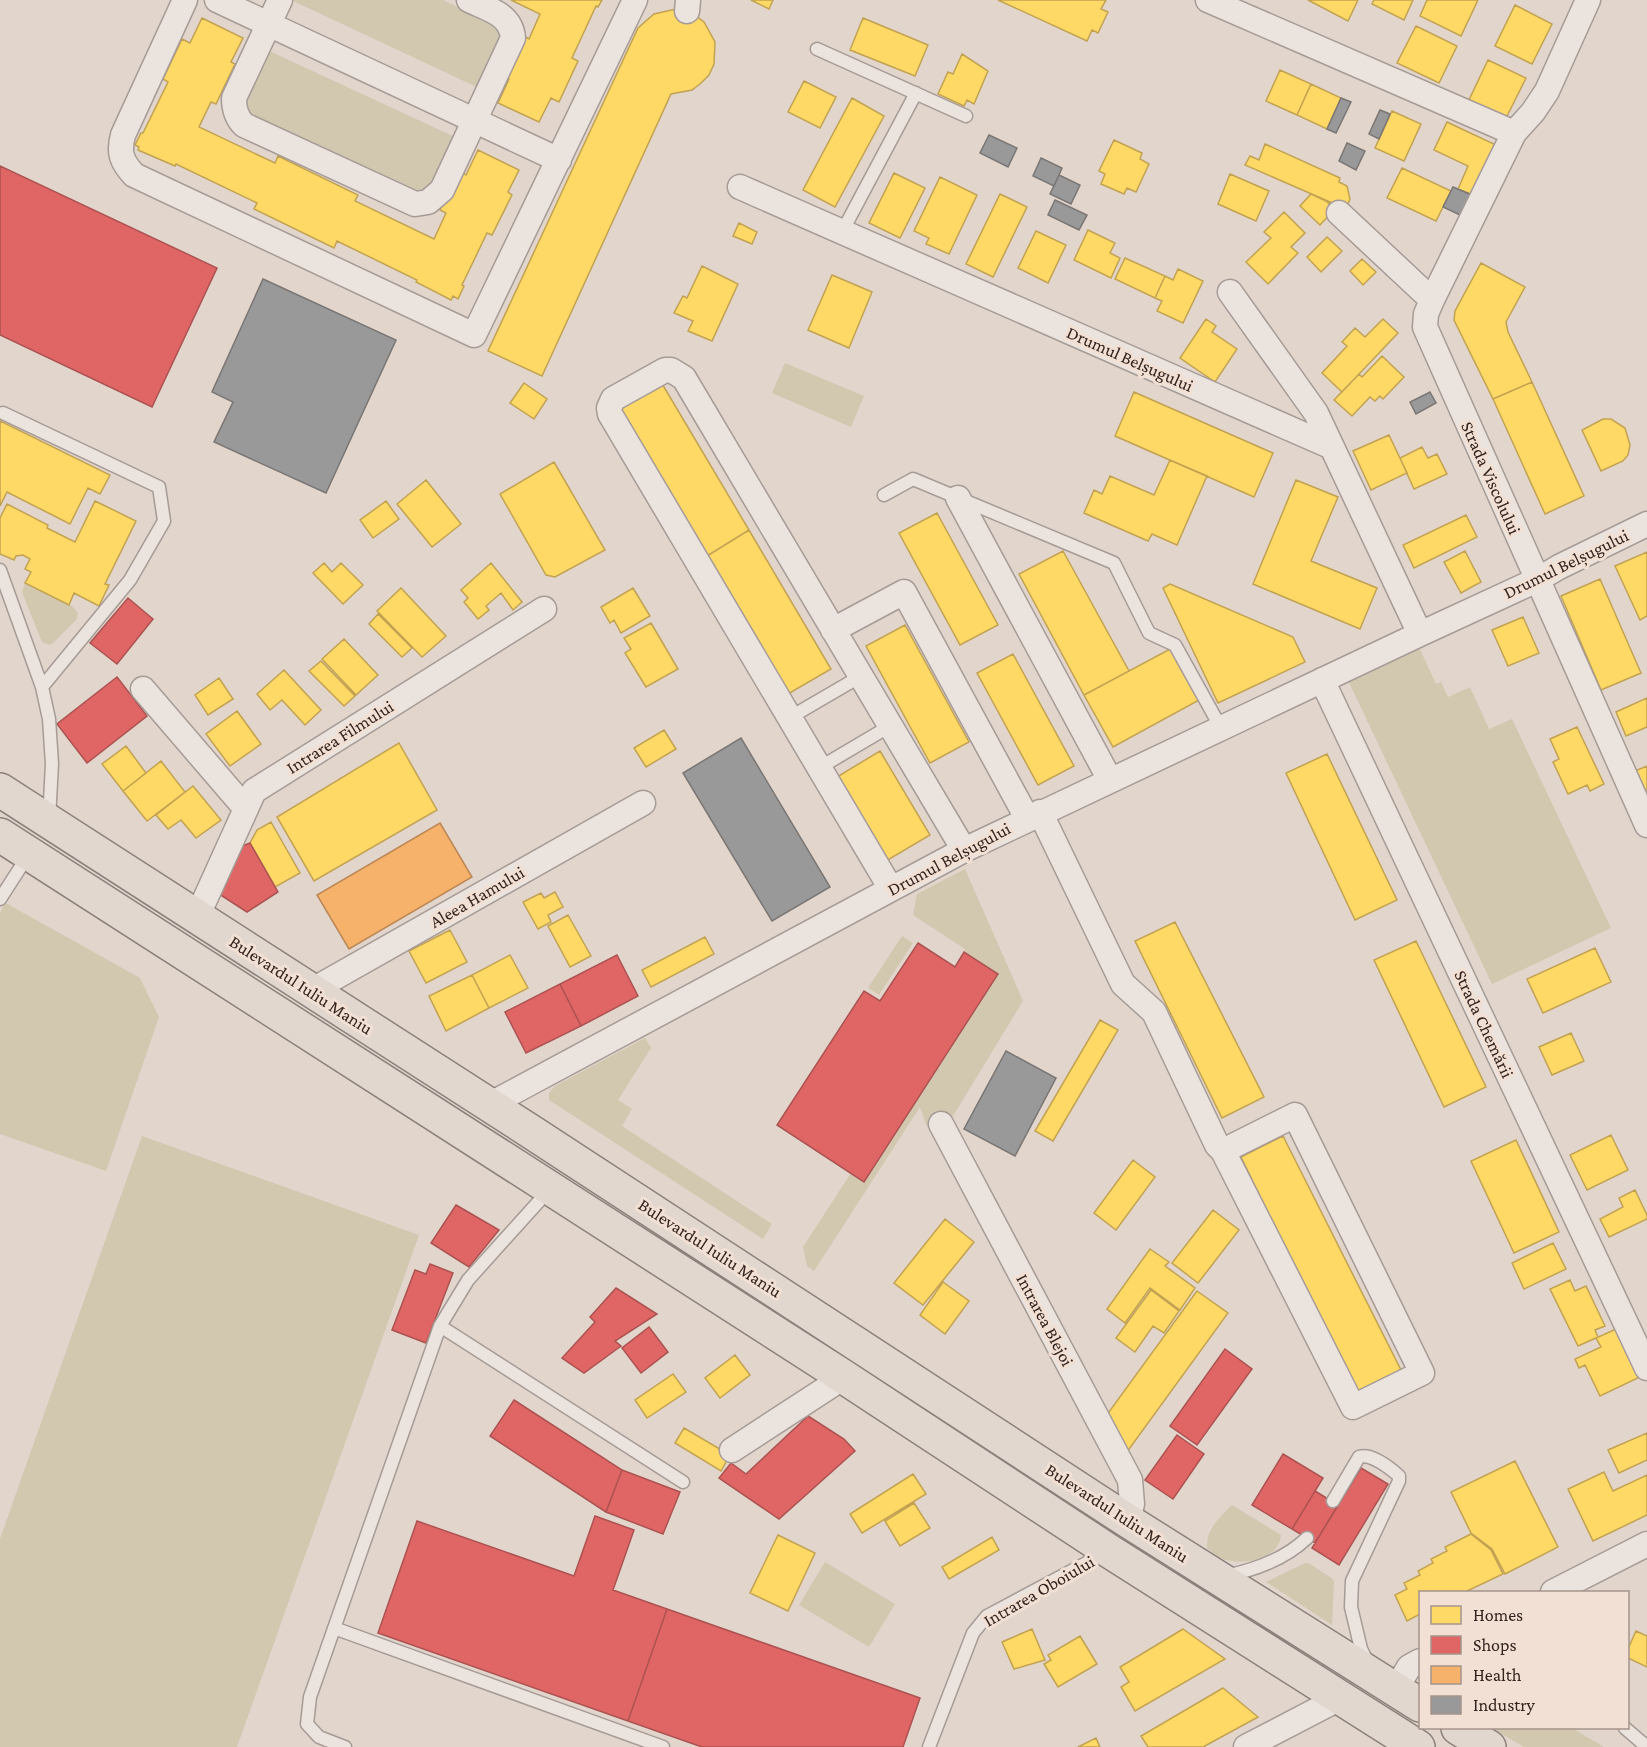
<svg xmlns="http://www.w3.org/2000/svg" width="1647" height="1747" font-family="'Crimson Pro',serif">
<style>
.green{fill:#d2c8b0}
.homes{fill:#ffd966;stroke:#c2a251;stroke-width:1.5}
.shops{fill:#e06666;stroke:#ac5251;stroke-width:1.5}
.health{fill:#f6b26b;stroke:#bc8754;stroke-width:1.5}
.industry{fill:#999;stroke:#7a7674;stroke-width:1.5}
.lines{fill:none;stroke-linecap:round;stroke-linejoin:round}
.service-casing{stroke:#a69b96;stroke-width:15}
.minor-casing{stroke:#a69b96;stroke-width:27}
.primary-casing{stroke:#8c817c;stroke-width:36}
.service{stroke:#eae3de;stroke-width:12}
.minor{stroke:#eae3de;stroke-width:24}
.primary{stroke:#e1d7cf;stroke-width:33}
.labels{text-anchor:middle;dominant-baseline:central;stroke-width:6;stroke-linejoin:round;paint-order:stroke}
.street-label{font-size:18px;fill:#33231f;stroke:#f1e0d3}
</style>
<rect width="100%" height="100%" fill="#e1d5cc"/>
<path class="green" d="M 291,0 L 443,0 L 495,25 L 501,36 L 481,89 Z
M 265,49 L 457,138 C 448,158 442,188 417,190 L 250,114 L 245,102 Z
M 785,363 L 864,396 L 851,427 L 772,393 Z
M 25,583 L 72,606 L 78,613 L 77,619 L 53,643 L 49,645 L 42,642 L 22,592 Z
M 1417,643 L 1436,684 L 1441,682 L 1448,697 L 1470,687 L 1489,729 L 1512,719 L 1611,928 L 1492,984 L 1346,676 Z
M 965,869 L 1023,1001 L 953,1116 L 927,1127 L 920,1107 L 814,1271 L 807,1266 L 803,1247 L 851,1173 L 864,1181 L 998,974 L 964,952 L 965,949 L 913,915 L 917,894 Z
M 4,902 L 140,978 L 159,1017 L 106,1171 L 0,1134 L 0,914 Z
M 902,936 L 913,943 L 879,995 L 868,988 Z
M 645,1038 L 651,1048 L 618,1100 L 632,1109 L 622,1126 L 772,1224 L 763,1239 L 549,1100 L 549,1093 L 555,1086 Z
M 142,1136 L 419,1235 L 237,1747 L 0,1747 L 0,1539 Z
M 1232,1505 L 1281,1535 C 1279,1560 1243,1566 1223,1559 C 1217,1556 1212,1552 1207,1548 C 1206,1529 1219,1518 1232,1505 Z
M 825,1562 L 895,1604 L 869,1647 L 799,1605 Z
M 1305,1563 L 1310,1564 L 1333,1579 L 1334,1582 L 1332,1625 L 1266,1582 Z
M 1492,1728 L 1572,1728 L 1604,1747 L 1524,1747 Z"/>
<path class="homes" d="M 511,0 L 602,0 L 598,7 L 596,6 L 572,58 L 578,61 L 559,102 L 551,98 L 539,122 L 498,103 L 509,79 L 505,77 L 524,36 L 529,39 L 540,14 Z
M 751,0 L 773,0 L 769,9 Z
M 998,0 L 1106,0 L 1101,9 L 1108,12 L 1098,33 L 1092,30 L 1087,41 Z
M 1308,0 L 1358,0 L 1348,21 Z
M 1374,0 L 1413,0 L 1404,20 L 1372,4 Z
M 1427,0 L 1478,0 L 1461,36 L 1420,16 Z
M 1515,5 L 1552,24 L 1532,64 L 1495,46 Z
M 676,9 L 696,16 L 704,22 L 715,42 L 714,64 L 709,75 L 700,84 L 692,90 L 671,94 L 542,376 L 488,351 L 638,28 L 654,14 Z
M 202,18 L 243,38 L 231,62 L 235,64 L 216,104 L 211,102 L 199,127 L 275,163 L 278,156 L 358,195 L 355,201 L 434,239 L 446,213 L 440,210 L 459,171 L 466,175 L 478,150 L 519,170 L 508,192 L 512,195 L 492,235 L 487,233 L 462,285 L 464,286 L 458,299 L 453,296 L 451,300 L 416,282 L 417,280 L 337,241 L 334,248 L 254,209 L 257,203 L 176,164 L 175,166 L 138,150 L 139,147 L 135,145 L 141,133 L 143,133 L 168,82 L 163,79 L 182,39 L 190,43 Z
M 863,18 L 928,45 L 915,76 L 850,50 Z
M 1416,26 L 1457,46 L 1439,83 L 1397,63 Z
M 962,54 L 988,71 L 974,104 L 967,100 L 964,106 L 938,94 L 948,72 L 953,74 Z
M 1488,60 L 1526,78 L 1505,120 L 1468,102 Z
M 1280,70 L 1311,84 L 1297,115 L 1266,101 Z
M 804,81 L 836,97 L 820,128 L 788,112 Z
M 1311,84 L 1341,98 L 1327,129 L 1297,115 Z
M 852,98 L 884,116 L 835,207 L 803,190 Z
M 1392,111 L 1421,124 L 1404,161 L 1375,148 Z
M 1447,122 L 1496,145 L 1472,195 L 1458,189 L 1468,166 L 1434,150 Z
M 1114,140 L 1142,153 L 1140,159 L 1149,164 L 1136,192 L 1127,188 L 1124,194 L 1101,184 L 1105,174 L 1099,171 Z
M 1265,144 L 1340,178 L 1339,182 L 1347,186 L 1350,199 L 1346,209 L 1245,165 L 1250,156 L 1259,160 Z
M 1402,168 L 1451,191 L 1436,221 L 1387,198 Z
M 894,173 L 925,188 L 900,238 L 869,223 Z
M 1230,174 L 1269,191 L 1256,221 L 1218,204 Z
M 940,177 L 977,195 L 949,254 L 926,244 L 929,238 L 914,231 Z
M 1000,194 L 1027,207 L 993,277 L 966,264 Z
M 1311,194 L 1326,201 L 1335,209 L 1320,225 L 1300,206 Z
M 1284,212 L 1305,233 L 1291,247 L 1298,253 L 1268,284 L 1246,262 L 1271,238 L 1264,232 Z
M 739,223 L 757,232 L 752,244 L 733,236 Z
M 1088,230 L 1115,243 L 1110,253 L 1120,258 L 1111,278 L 1074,260 Z
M 1036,231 L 1066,245 L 1048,283 L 1018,268 Z
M 1327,237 L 1342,251 L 1321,272 L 1307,257 Z
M 1125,258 L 1165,276 L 1155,298 L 1115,279 Z
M 1362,259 L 1376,272 L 1363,285 L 1350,271 Z
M 1481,263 L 1525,287 L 1506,322 L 1508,332 L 1532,382 L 1493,399 L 1454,320 L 1455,311 Z
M 702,266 L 738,284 L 712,341 L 688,331 L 693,321 L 674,313 L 683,296 L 687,298 Z
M 1178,269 L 1203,281 L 1183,323 L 1157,311 L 1162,301 L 1155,298 L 1165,276 L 1173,280 Z
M 832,275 L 872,292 L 849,348 L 808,330 Z
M 1206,319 L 1216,326 L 1212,332 L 1237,349 L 1215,382 L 1180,358 Z
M 1383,319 L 1398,333 L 1342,392 L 1322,373 L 1347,346 L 1342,342 L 1355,328 L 1365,337 Z
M 1382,356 L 1404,377 L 1383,399 L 1380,396 L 1375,401 L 1370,397 L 1352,416 L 1334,400 L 1359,374 L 1362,377 Z
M 661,382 L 749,530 L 707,556 L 619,407 Z
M 1532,382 L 1584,496 L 1545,514 L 1493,399 Z
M 524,383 L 547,399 L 534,419 L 510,403 Z
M 1134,392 L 1273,453 L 1254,497 L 1115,436 Z
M 1603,419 L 1611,419 L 1625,428 L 1630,445 L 1628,455 L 1623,461 L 1601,471 L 1582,430 Z
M 0,421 L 110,475 L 100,494 L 88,488 L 70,524 L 7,492 L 0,506 Z
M 1389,435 L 1407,473 L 1371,490 L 1353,451 Z
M 1422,447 L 1428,458 L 1437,454 L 1447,474 L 1414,489 L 1400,458 Z
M 1170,460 L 1207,476 L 1177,545 L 1152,534 L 1148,541 L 1084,513 L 1094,490 L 1102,494 L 1110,476 L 1154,495 Z
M 554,462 L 605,550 L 555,577 L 546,575 L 500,494 Z
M 426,480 L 461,524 L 432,547 L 397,504 Z
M 1296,480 L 1338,497 L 1311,561 L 1377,588 L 1360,629 L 1253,584 Z
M 95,501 L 136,521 L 105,584 L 109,585 L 99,606 L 74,593 L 69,605 L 25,583 L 31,572 L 25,569 L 30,559 L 23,555 L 16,556 L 14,560 L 0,554 L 0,518 L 7,504 L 48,525 L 47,528 L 75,542 Z
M 386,501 L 399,519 L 373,538 L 360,520 Z
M 937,513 L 998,625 L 960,645 L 899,533 Z
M 1466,515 L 1477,537 L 1414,568 L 1403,545 Z
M 749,530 L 831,669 L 788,694 L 707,556 Z
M 1063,551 L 1129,671 L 1084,695 L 1019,574 Z
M 1465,551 L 1481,582 L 1461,593 L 1444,562 Z
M 1647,552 L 1647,616 L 1640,620 L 1615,566 Z
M 324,563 L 332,572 L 341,563 L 363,585 L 343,604 L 313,573 Z
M 491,563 L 522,602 L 513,610 L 501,593 L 486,606 L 489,610 L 478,619 L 464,602 L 468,598 L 461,590 Z
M 1600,579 L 1641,673 L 1601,690 L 1561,596 Z
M 1170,584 L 1293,637 L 1305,662 L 1218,703 L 1163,588 Z
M 401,588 L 446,636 L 422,657 L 377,611 Z
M 633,588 L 650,616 L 621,633 L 614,620 L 610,623 L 601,607 Z
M 378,614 L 412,648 L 402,657 L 369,624 Z
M 1523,617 L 1539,653 L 1508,666 L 1492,630 Z
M 651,623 L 678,669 L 646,687 L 625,653 L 631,649 L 624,638 Z
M 905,625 L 969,742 L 930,763 L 866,646 Z
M 344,639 L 378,675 L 356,695 L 322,659 Z
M 1172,648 L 1201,699 L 1113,747 L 1084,695 Z
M 1013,654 L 1074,766 L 1038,785 L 977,673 Z
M 321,661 L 355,696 L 344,706 L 309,671 Z
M 284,670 L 321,710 L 305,725 L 282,700 L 270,710 L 257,694 Z
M 219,678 L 233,699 L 208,715 L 195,695 Z
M 1647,698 L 1647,727 L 1626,736 L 1616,712 Z
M 237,711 L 261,744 L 230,766 L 206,734 Z
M 1577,727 L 1604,784 L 1590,791 L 1587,785 L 1568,794 L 1553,762 L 1559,759 L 1550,739 Z
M 664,730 L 676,749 L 646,767 L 634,748 Z
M 399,743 L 437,810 L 314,881 L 277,817 Z
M 126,746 L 146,773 L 123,791 L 102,764 Z
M 880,751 L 930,835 L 886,861 L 837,777 Z
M 1327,754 L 1397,900 L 1355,920 L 1286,773 Z
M 161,761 L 185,792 L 147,821 L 123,791 Z
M 1647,766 L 1647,797 L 1635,771 Z
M 193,786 L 221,820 L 196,838 L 181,820 L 168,829 L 156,815 Z
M 271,822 L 300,873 L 275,887 L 250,843 L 257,830 Z
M 555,892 L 563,907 L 548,915 L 551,922 L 538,929 L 523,902 L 541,893 L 544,898 Z
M 568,915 L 591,956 L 570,967 L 548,926 Z
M 1175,922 L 1264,1097 L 1222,1118 L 1135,941 Z
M 450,930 L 467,962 L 426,983 L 409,951 Z
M 705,937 L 714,954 L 651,987 L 642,970 Z
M 1416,941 L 1486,1087 L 1444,1107 L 1374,960 Z
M 1595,948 L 1611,982 L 1543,1013 L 1527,979 Z
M 510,955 L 528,988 L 489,1008 L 472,975 Z
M 472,975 L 489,1008 L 446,1031 L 429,996 Z
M 1100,1020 L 1118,1030 L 1053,1141 L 1035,1131 Z
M 1571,1033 L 1584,1061 L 1552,1075 L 1539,1047 Z
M 1611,1135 L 1628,1170 L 1587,1190 L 1570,1155 Z
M 1283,1136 L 1402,1372 L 1356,1394 L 1241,1157 Z
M 1516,1140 L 1559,1232 L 1514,1253 L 1471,1161 Z
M 1133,1160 L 1155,1177 L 1116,1230 L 1094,1213 Z
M 1635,1190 L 1647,1215 L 1647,1219 L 1609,1237 L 1600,1219 L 1623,1207 L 1619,1198 Z
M 1213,1210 L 1239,1230 L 1198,1283 L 1172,1263 Z
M 945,1219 L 974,1242 L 923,1305 L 894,1283 Z
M 1553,1243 L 1566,1269 L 1524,1289 L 1512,1263 Z
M 1150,1249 L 1169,1262 L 1165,1266 L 1195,1288 L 1180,1310 L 1150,1288 L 1125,1323 L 1107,1309 Z
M 1570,1280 L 1575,1291 L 1586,1286 L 1605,1326 L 1595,1330 L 1598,1337 L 1578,1346 L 1550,1289 Z
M 943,1282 L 969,1301 L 945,1334 L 920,1315 Z
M 1151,1290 L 1179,1311 L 1164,1333 L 1153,1326 L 1135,1352 L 1116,1338 Z
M 1197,1291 L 1228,1313 L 1124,1456 L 1106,1416 Z
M 1616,1329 L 1640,1377 L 1600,1396 L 1585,1365 L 1579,1368 L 1575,1359 L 1601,1347 L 1596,1338 Z
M 735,1355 L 750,1375 L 720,1398 L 705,1378 Z
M 673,1374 L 686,1392 L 647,1418 L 635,1400 Z
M 684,1428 L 730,1455 L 721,1471 L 675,1443 Z
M 1647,1433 L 1647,1460 L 1619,1473 L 1608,1450 Z
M 1515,1461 L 1558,1547 L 1505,1574 L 1492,1549 L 1471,1533 L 1451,1492 Z
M 1604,1472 L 1613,1491 L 1647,1475 L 1647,1515 L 1593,1541 L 1568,1489 Z
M 913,1474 L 926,1494 L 862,1533 L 850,1514 Z
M 914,1503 L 930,1528 L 900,1546 L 885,1521 Z
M 1471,1534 L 1491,1550 L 1503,1574 L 1465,1592 L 1420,1592 L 1420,1614 L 1407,1621 L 1395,1595 L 1407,1589 L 1404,1583 L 1420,1575 L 1418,1571 L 1433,1563 L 1431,1559 L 1447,1551 L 1445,1547 Z
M 778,1535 L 815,1553 L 788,1611 L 750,1593 Z
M 992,1537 L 999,1550 L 949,1579 L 942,1567 Z
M 1032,1629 L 1045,1660 L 1014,1669 L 1002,1642 Z
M 1183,1629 L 1225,1659 L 1135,1711 L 1121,1687 L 1129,1682 L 1120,1667 Z
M 1636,1631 L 1647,1636 L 1647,1667 L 1628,1658 L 1628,1649 Z
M 1080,1636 L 1097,1664 L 1058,1687 L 1044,1664 L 1051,1660 L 1048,1655 Z
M 1223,1688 L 1258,1717 L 1203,1747 L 1148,1747 L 1141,1736 Z
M 1096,1738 L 1100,1747 L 1078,1747 Z"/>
<path class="shops" d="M 0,166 L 217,268 L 152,407 L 0,335 Z
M 128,598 L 153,619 L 117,664 L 90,643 Z
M 117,677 L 147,716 L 87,763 L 57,724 Z
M 250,843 L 278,892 L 247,912 L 219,894 L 242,846 Z
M 918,943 L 955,967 L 964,952 L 998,974 L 864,1182 L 777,1125 L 864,991 L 880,1001 Z
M 617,955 L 638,996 L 581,1026 L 560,984 Z
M 560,984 L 581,1026 L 526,1053 L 505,1012 Z
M 456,1205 L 499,1230 L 469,1267 L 431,1243 Z
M 430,1264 L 453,1273 L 426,1343 L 392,1330 L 415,1270 L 426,1274 Z
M 616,1288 L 657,1314 L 615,1341 L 621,1346 L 584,1373 L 562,1358 L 595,1322 L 590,1317 Z
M 649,1327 L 668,1352 L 641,1373 L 622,1348 Z
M 1225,1349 L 1252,1369 L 1197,1445 L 1170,1426 Z
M 514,1400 L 622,1470 L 606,1512 L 490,1436 Z
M 808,1416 L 844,1439 L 855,1451 L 779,1519 L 719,1478 L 731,1463 L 746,1474 Z
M 1177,1435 L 1204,1454 L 1173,1499 L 1145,1480 Z
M 1283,1454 L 1323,1478 L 1292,1529 L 1252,1505 Z
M 1361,1468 L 1388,1484 L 1339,1565 L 1312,1548 Z
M 622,1470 L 680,1492 L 663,1534 L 606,1512 Z
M 1315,1491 L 1338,1505 L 1315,1543 L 1292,1529 Z
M 595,1516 L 634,1530 L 613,1590 L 667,1609 L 628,1721 L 378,1633 L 417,1521 L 574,1576 Z
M 667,1609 L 920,1698 L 903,1747 L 702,1747 L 628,1721 Z"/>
<path class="health" d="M 440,823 L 472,877 L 349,949 L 317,895 Z"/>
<path class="industry" d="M 1341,98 L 1351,102 L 1336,133 L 1327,129 Z
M 1380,110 L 1390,114 L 1379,139 L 1369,134 Z
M 989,135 L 1017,148 L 1008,167 L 980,153 Z
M 1347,143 L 1365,151 L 1356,170 L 1339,161 Z
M 1041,158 L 1062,168 L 1054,186 L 1033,176 Z
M 1059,175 L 1080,185 L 1071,204 L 1050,194 Z
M 1453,187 L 1472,195 L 1462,216 L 1443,207 Z
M 1055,200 L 1087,215 L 1079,230 L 1048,215 Z
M 263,279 L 396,340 L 326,493 L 214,442 L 233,402 L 212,392 Z
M 1430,392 L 1436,403 L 1416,414 L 1410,402 Z
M 741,738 L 830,887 L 772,921 L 683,773 Z
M 1006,1051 L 1056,1078 L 1015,1156 L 964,1129 Z"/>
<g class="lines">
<g class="service-casing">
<path id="service" d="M 817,49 L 966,116
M 842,232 L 916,93
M 3,413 L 159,487 L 164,521 L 130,580 L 42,687
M 884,495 L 913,479 L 1114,563 L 1149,633 L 1175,645 L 1221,728
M 0,570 L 42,687 L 49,719 L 52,764 L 49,819
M 789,718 L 861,676
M 819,768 L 890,726
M 0,899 L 29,854
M 440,1326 L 683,1482
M 1333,1501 L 1359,1457 C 1371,1453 1390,1468 1399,1476 L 1399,1481 L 1352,1581 L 1351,1607 L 1361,1649 L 1368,1663
M 1225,1576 C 1255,1570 1284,1560 1307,1538
M 334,1628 L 663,1747
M 1625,1728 L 1647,1747
M 345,1747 L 319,1737 L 307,1724 L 310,1697 L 440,1326 L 468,1280 L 550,1189
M 929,1747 L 973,1633 L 987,1616 L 1105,1553"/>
</g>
<g class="minor-casing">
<path id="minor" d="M 185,0 L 123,135 C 118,153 122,162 134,175 L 474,335 L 635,0
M 217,0 L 559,160
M 280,0 L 234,98 C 234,109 236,117 244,125 L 415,204 L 428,202 L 442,190 L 513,38 C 511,14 488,9 469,0
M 1208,0 L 1514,133
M 1588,0 L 1547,91 L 1533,112 L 1514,133 L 1432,300 L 1426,314 L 1425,327 L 1647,825
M 687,11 L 688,0
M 740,187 L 1332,447
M 1339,213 L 1432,300
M 1230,292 L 1316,413 L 1420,634
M 958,498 L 1110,780
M 833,630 L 904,592 L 1027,818
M 1322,680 L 1647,1368
M 143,689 L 246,809
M 1040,812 L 1123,984 L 1154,1012 L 1217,1145 L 1223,1151 L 1353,1407 L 1422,1373 L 1295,1115 L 1223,1151
M 891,889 L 610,414 L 609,408 L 613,399 L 665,370 L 671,370 L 684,378 L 964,850
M 197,917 L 254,791 L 544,609
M 311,991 L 643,803
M 489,1105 L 964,850 L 1420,634 L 1537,580 L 1559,567 L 1647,524
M 941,1124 L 1130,1480 L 1132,1504 L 1128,1521
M 732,1450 L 844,1377
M 1553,1592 L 1647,1544
M 1396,1689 L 1409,1667 L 1420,1661
M 1246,1747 L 1340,1698"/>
</g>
<g class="primary-casing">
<path id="primary" d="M 0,790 L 533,1133 L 1128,1521 L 1420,1705
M 0,835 L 844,1377 L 1109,1551 L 1418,1747
M 1458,1728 L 1489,1747"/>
</g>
<use href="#service" class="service"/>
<use href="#minor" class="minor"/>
<use href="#primary" class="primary"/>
</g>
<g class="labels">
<g class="street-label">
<text transform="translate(1130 359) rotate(24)">Drumul Belșugului</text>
<text transform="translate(1491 478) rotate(66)">Strada Viscolului</text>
<text transform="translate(1566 564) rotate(-26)">Drumul Belșugului</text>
<text transform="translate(340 737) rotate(-32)">Intrarea Filmului</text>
<text transform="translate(949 859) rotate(-28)">Drumul Belșugului</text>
<text transform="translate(477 897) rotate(-30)">Aleea Hamului</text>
<text transform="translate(301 985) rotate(33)">Bulevardul Iuliu Maniu</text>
<text transform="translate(1484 1024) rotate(65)">Strada Chemării</text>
<text transform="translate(710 1248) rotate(33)">Bulevardul Iuliu Maniu</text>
<text transform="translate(1045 1320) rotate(62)">Intrarea Blejoi</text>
<text transform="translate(1117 1513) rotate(33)">Bulevardul Iuliu Maniu</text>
<text transform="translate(1039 1591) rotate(-30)">Intrarea Oboiului</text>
</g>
</g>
<rect x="1419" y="1591" width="210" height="138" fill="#f1e0d3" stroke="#a5948b" stroke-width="1.5"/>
<rect x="1431" y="1606" width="30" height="18" fill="#ffd966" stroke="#a5948b" stroke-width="1.5"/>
<text x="1473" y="1621" font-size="18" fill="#33231f">Homes</text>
<rect x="1431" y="1636" width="30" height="18" fill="#e06666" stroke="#a5948b" stroke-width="1.5"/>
<text x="1473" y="1651" font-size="18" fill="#33231f">Shops</text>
<rect x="1431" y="1666" width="30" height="18" fill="#f6b26b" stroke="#a5948b" stroke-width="1.5"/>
<text x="1473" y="1681" font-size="18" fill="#33231f">Health</text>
<rect x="1431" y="1696" width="30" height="18" fill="#999999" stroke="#a5948b" stroke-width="1.5"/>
<text x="1473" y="1711" font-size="18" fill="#33231f">Industry</text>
</svg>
